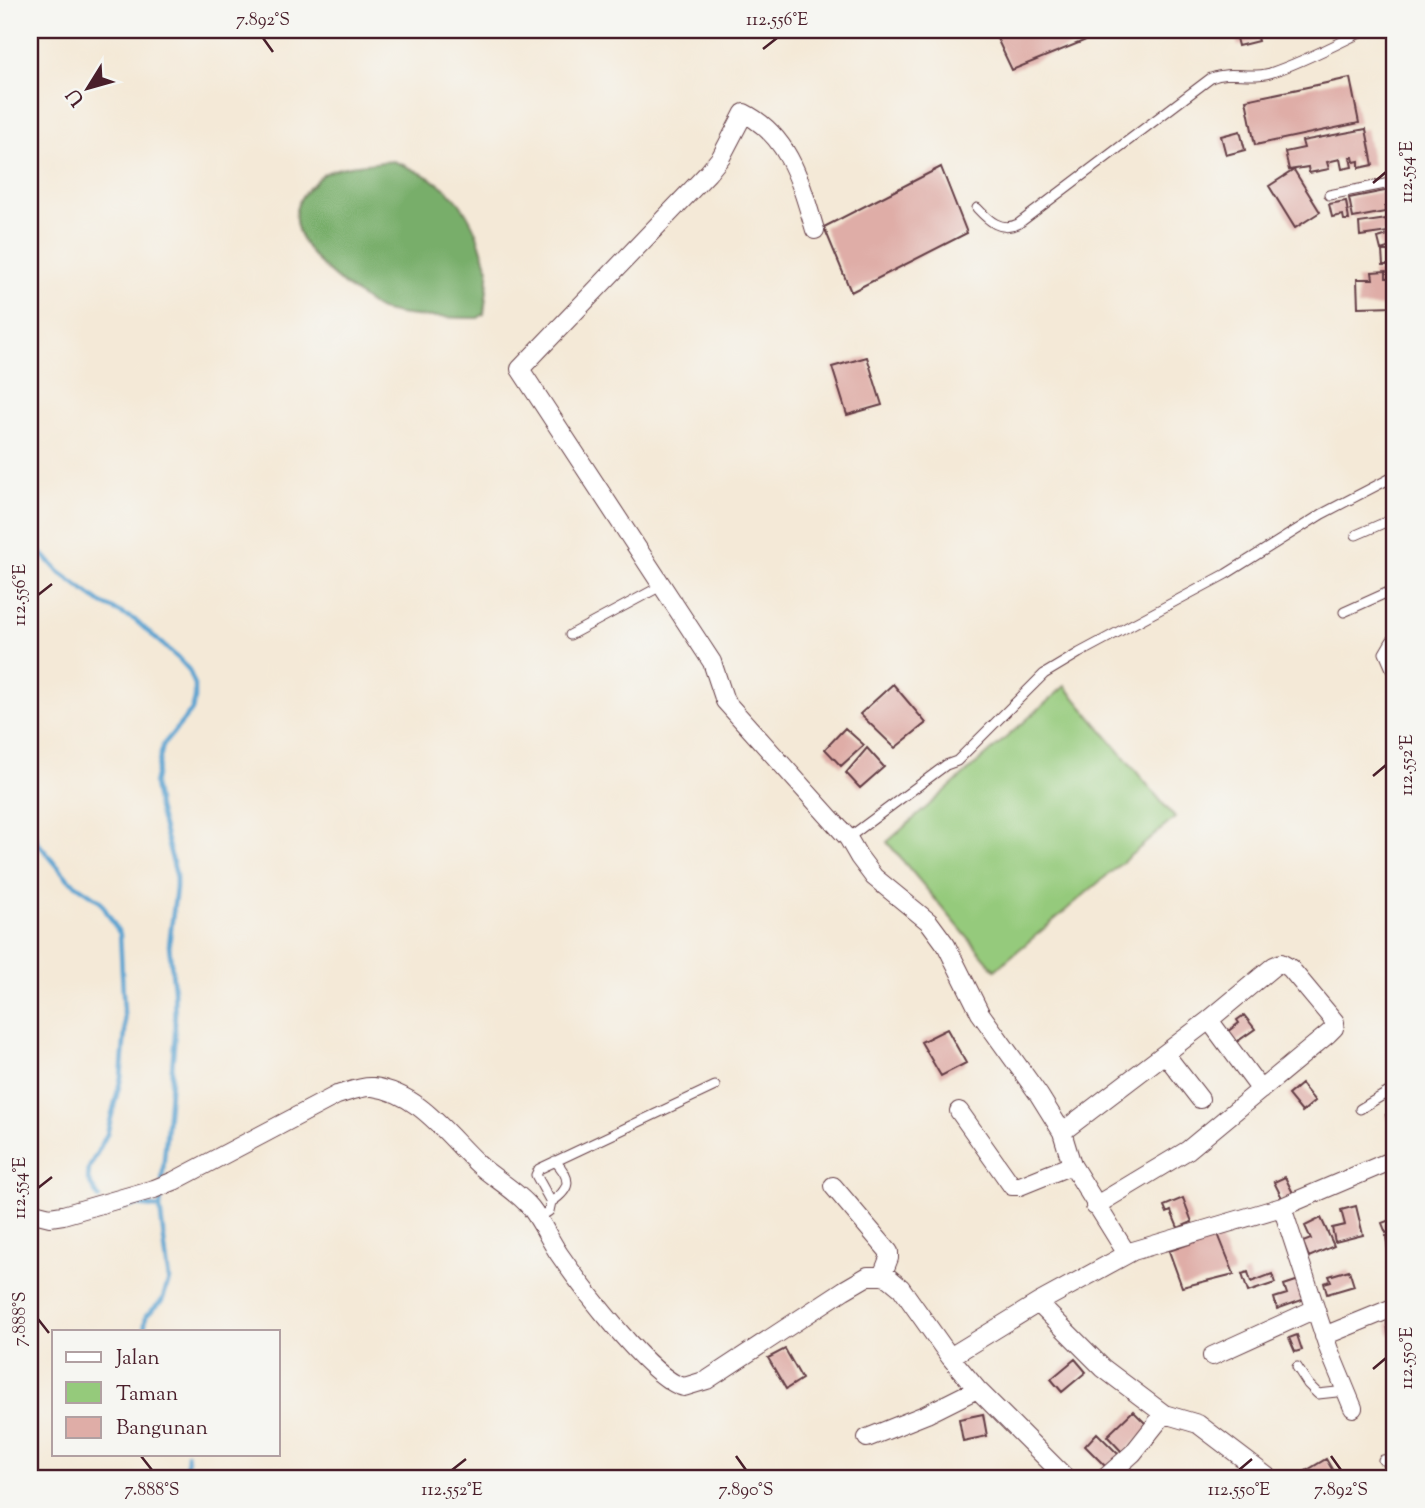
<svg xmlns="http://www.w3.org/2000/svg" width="1425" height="1508" font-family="'Sorts Mill Goudy',serif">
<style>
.green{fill:#95ca7b;stroke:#707453;stroke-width:2}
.forest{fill:#78ae6b;stroke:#61664b;stroke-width:2}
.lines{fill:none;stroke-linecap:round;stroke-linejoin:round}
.stream{stroke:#58a2d0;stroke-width:4.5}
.building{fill:#dfada7}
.lane-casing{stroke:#643d45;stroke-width:11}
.street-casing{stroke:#643d45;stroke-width:20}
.lane{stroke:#fff;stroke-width:9}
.street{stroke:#fff;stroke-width:18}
.ticks{fill:none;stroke:#4a1f2b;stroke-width:2.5}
.neatline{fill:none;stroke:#4a1f2b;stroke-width:2.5}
.ticks-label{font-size:18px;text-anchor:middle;fill:#4a1f2b}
</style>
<rect width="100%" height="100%" fill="#f6f6f2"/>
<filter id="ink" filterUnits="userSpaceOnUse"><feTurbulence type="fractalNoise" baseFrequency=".0143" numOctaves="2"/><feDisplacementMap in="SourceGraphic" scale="14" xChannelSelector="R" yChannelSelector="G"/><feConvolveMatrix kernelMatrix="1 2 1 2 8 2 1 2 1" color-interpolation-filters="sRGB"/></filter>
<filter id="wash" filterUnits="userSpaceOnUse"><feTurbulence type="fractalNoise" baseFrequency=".00686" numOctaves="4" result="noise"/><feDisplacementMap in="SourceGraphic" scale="28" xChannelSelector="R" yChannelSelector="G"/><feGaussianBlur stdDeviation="1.57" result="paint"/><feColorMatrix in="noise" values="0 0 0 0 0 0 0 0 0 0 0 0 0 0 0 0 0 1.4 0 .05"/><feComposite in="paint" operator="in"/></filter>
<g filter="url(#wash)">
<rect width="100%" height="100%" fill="#f4e9d7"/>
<path class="green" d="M 1065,686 L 1175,818 L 995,970 L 887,842 Z"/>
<path class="forest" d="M 393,161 C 438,178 465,196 480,244 C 482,252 487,262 488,270 C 489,284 485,301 484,314 L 478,318 C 447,317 412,319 381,310 C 372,307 363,297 354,292 C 326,272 271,226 308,189 C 313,185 318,178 324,174 C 343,164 371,164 393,161 Z"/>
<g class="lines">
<path class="stream" d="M 30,541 L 59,572 L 101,603 L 135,620 L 179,659 L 189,670 L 195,685 L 195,699 L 192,710 L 163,745 L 154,784 L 158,808 L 176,874 L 176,888 L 169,945 L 174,989 L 175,1034 L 162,1182
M 30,823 L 38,843 L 69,880 L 100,901 L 120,934 L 125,1032 L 121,1078 L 107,1134 L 89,1168 L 88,1180 L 99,1198
M 110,1210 L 138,1205 L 160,1208
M 144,1331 L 146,1316 L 162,1301 L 169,1280 L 160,1208 L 162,1190
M 182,1478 L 188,1460 L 187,1454"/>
</g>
<g id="blocks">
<path class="building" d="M 993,30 L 1099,30 L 1101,34 L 1012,70 Z
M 1234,30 L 1255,30 L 1258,41 L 1238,46 Z
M 1262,30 L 1280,30 L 1281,33 L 1263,37 Z
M 1285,30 L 1309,30 L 1309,31 L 1287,36 Z
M 1350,78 L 1359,123 L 1255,145 L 1246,100 Z
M 1366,129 L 1373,165 L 1359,168 L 1359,161 L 1354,162 L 1353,157 L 1350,157 L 1352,167 L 1342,169 L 1340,159 L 1327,162 L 1329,169 L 1309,173 L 1308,167 L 1289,170 L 1285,152 L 1304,148 L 1302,141 Z
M 1240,131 L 1245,150 L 1226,155 L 1221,136 Z
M 941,167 L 967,233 L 851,292 L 824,227 Z
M 1294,170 L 1320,212 L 1295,228 L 1269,186 Z
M 1395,189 L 1395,205 L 1385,207 L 1385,212 L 1353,218 L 1349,198 Z
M 1346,201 L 1349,220 L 1344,220 L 1343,215 L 1332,217 L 1329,204 Z
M 1394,218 L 1395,231 L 1360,236 L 1359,223 Z
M 1391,234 L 1394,246 L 1381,250 L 1378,238 Z
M 1382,251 L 1395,251 L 1395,265 L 1383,265 Z
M 1386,271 L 1386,278 L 1395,278 L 1395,306 L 1358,307 L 1357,279 L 1373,279 L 1372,272 Z
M 867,357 L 882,405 L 847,415 L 832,367 Z
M 893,684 L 926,723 L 895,748 L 860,714 Z
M 845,728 L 864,745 L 841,766 L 825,749 Z
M 867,748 L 884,767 L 860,788 L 846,773 Z
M 1244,1015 L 1255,1029 L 1235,1043 L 1227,1032 L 1239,1023 L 1237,1020 Z
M 947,1029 L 966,1063 L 941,1076 L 921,1042 Z
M 1301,1084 L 1315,1101 L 1302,1112 L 1288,1095 Z
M 1395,1110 L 1395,1129 L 1393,1130 L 1386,1115 Z
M 1285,1177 L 1295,1197 L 1284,1202 L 1274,1182 Z
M 1183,1198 L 1192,1222 L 1178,1228 L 1171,1211 L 1167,1213 L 1164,1206 Z
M 1356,1206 L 1363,1235 L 1335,1242 L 1332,1228 L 1345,1225 L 1341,1210 Z
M 1321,1218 L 1334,1246 L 1309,1257 L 1303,1242 L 1311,1239 L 1305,1226 Z
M 1395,1218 L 1395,1230 L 1386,1233 L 1382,1223 Z
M 1218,1234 L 1234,1274 L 1182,1287 L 1169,1251 Z
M 1395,1234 L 1395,1248 L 1388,1249 L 1386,1236 Z
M 1349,1270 L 1354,1286 L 1327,1294 L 1324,1283 L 1331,1281 L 1329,1276 Z
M 1248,1272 L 1251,1282 L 1272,1274 L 1275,1283 L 1248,1292 L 1242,1274 Z
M 1299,1280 L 1305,1299 L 1277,1309 L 1274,1298 L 1287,1294 L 1284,1285 Z
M 1395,1321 L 1395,1333 L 1389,1335 L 1387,1323 Z
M 1297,1335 L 1302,1350 L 1295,1352 L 1289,1338 Z
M 785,1349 L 802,1379 L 786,1389 L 768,1358 Z
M 1075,1359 L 1086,1372 L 1062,1392 L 1051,1379 Z
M 1133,1411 L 1150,1428 L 1123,1453 L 1107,1436 Z
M 983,1414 L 987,1436 L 963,1441 L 959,1419 Z
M 1097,1433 L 1119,1455 L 1106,1467 L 1085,1446 Z
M 1326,1459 L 1336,1476 L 1331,1478 L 1303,1478 L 1301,1474 Z"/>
</g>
</g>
<g filter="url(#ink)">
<use href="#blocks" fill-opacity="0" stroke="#643d45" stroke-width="2"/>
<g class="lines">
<g class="lane-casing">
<path id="lane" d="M 1329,195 L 1395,182
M 977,208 C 989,221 1001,232 1018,224 L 1211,78 C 1230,70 1250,79 1270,73 C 1303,62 1335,45 1366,30
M 1356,535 L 1395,518
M 1344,612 L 1395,589
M 570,635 L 661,586
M 1395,641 L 1391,641 L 1384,653 L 1391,669 L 1395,670
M 848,838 L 946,765 L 957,761 L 1044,674 L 1079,653 L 1226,574 L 1322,514 L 1395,476
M 1360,1109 L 1395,1088
M 551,1202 C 571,1189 572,1179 555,1161
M 538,1218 L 549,1211 L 551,1202 L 536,1175 L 539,1169 L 715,1086
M 1297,1367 L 1308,1384 L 1318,1394 L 1346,1391
M 1383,1460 L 1395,1458"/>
</g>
<g class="street-casing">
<path id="street" d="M 815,230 C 801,184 790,136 744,113 L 721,157 L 708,173 L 520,369 L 712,662 L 725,701 L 848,838 L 859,857 L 874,877 L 929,922 L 946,945 L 980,1013 L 1039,1095 L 1062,1132 L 1072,1165 L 1127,1254
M 1209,1020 L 1261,1090
M 1165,1054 L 1200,1099
M 959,1111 L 1012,1186 L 1020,1186 L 1072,1165
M 1062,1132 L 1209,1020 L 1274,966 L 1281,963 L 1290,968 L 1335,1022 L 1334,1028 L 1328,1034 L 1188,1150 L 1095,1206
M 833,1186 L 889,1252 L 889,1258 L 882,1276
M 1282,1207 L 1329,1350 L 1353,1408
M 30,1212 L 50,1217 L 63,1215 L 154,1189 L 174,1181 L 337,1095 C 348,1092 361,1086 373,1087 C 419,1093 447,1135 478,1164 C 496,1180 516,1190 531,1208 C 542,1222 549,1239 559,1254 C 579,1283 653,1382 684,1387 L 707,1380 L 844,1290 L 868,1276 L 882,1276 L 889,1278 L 901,1288 L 950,1357 L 977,1389 L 1066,1478
M 1038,1303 L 1133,1251 L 1282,1207 L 1395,1159
M 1324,1336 L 1395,1307
M 1212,1356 L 1315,1309
M 950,1357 L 1038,1303 L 1103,1368 L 1164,1414 L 1198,1424 L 1269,1478
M 867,1438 L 927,1414 L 977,1389
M 1105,1478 L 1133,1453 L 1164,1414"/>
</g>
<use href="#lane" class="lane"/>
<use href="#street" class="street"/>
</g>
</g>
<path class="ticks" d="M 263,38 L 273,52M 763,49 L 777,38M 1373,183 L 1386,172M 38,595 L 52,584M 1373,776 L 1386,765M 38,1188 L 52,1177M 38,1319 L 49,1333M 1373,1369 L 1386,1358M 141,1456 L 152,1470M 736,1456 L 746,1470M 1331,1456 L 1341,1470M 452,1470 L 466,1459M 1239,1470 L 1252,1459"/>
<rect width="1425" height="1508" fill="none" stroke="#f6f6f2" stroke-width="77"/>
<rect x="52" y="1330" width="228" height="126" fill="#f6f6f2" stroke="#b1a0a2" stroke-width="2"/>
<rect x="66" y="1352" width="35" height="10" fill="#ffffff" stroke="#b1a0a2" stroke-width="2"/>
<text x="116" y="1364" font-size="21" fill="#4a1f2b">Jalan</text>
<rect x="66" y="1382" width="35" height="21" fill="#95ca7b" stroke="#b1a0a2" stroke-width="2"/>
<text x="116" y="1400" font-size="21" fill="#4a1f2b">Taman</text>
<rect x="66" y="1417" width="35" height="21" fill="#dfada7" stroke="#b1a0a2" stroke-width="2"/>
<text x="116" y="1434" font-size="21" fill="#4a1f2b">Bangunan</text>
<g transform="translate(88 88) rotate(233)" stroke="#f6f6f2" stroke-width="5" paint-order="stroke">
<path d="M0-5L12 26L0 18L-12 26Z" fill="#4a1f2b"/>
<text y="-10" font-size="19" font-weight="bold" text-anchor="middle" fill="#4a1f2b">U</text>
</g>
<rect x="38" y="38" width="1348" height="1432" class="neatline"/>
<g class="ticks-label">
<text x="263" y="25">7.892°S</text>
<text x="777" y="25">112.556°E</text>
<text transform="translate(1406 172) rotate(-90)" y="6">112.554°E</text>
<text transform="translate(19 595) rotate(-90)" y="6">112.556°E</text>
<text transform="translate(1406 765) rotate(-90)" y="6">112.552°E</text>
<text transform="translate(19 1188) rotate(-90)" y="6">112.554°E</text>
<text transform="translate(19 1319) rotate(-90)" y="6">7.888°S</text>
<text transform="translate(1406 1358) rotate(-90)" y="6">112.550°E</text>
<text x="152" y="1495">7.888°S</text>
<text x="452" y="1495">112.552°E</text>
<text x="746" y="1495">7.890°S</text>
<text x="1239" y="1495">112.550°E</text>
<text x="1341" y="1495">7.892°S</text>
</g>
</svg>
